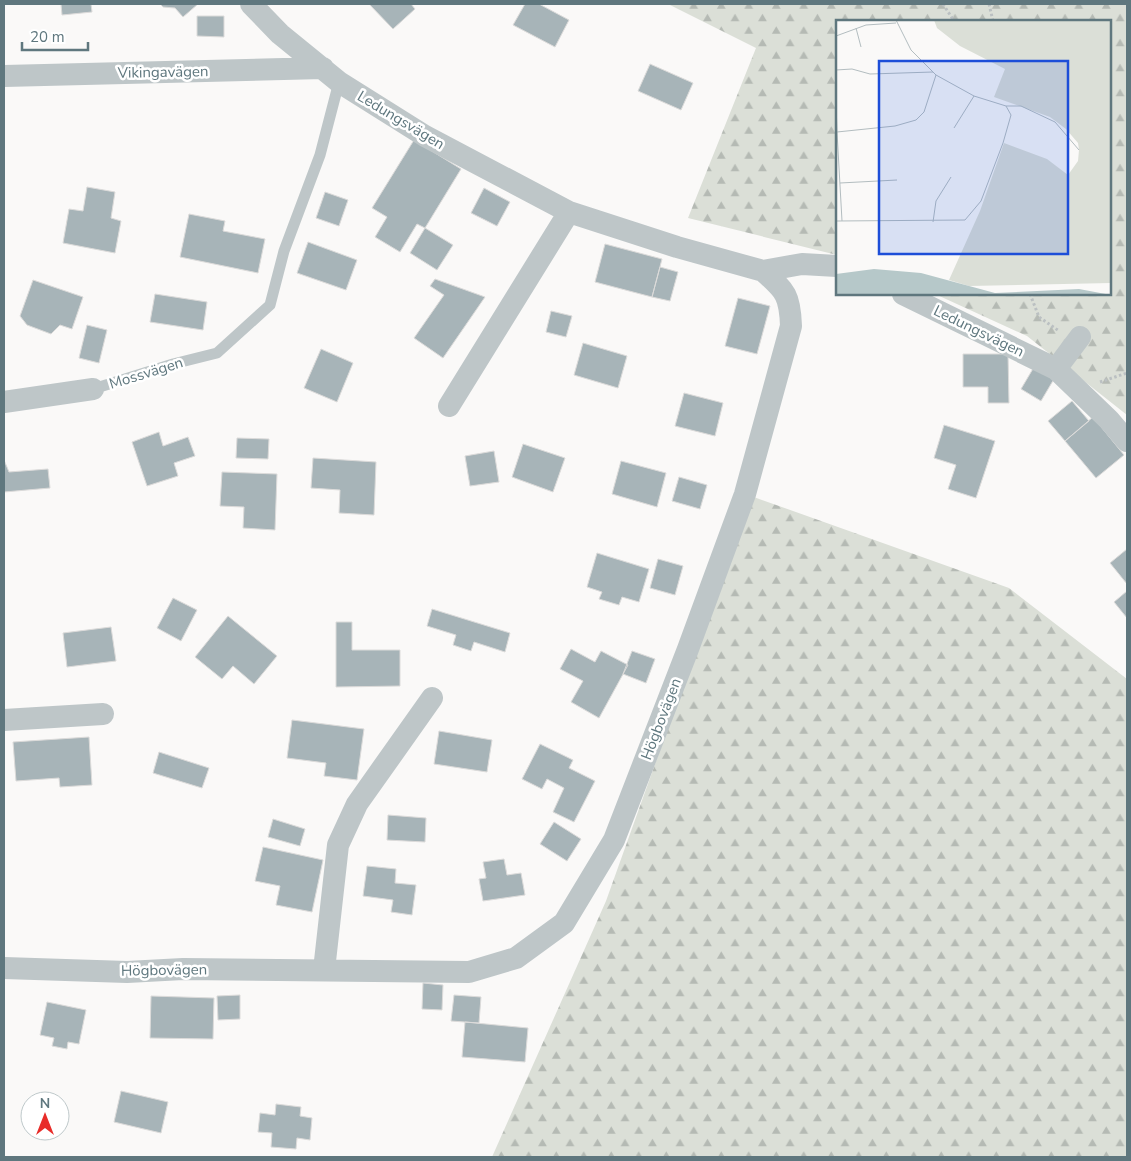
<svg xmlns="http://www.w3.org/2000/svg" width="1131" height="1161" font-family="'Nunito Sans',sans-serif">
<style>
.forest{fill:url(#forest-firs)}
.building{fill:#a7b4b8;stroke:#dcdbda}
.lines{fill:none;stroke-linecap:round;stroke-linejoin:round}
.path{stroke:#bbc0c2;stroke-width:3;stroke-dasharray:2.5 2.5;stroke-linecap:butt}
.service{stroke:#bec6c8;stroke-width:11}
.minor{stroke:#bec6c8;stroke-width:22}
.labels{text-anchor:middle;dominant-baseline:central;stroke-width:5;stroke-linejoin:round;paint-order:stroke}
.street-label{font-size:15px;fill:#5f777e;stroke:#fff}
.inset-road{fill:none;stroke:#b3bdc0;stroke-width:1}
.view{fill:#1d4ed8;fill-opacity:0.15;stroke:#1d4ed8;stroke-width:2.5}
.inset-edge{fill:none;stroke:#5f777e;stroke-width:2.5}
</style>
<defs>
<pattern id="forest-firs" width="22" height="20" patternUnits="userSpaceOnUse" patternTransform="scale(1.25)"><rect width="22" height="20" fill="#dbdfd7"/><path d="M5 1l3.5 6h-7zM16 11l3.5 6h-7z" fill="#b5bab4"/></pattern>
</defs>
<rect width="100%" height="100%" fill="#faf9f8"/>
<path class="forest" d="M 668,4 L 1127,4 L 1127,415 L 1027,336 L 935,294 L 1110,294 L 1110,21 L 837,21 L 837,255 L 688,218 L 756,48 Z
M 751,496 L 1009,588 L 1127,679 L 1127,1157 L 492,1157 L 606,901 Z"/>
<path class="building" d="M 61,4 L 91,4 L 92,12 L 62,15 Z
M 160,4 L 198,4 L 183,17 L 175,8 L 163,7 Z
M 369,4 L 411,4 L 415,9 L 393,29 Z
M 525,4 L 539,4 L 569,20 L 555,47 L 513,25 Z
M 197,16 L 224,16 L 224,37 L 197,36 Z
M 650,64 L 693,83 L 681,110 L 638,91 Z
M 414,140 L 461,169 L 425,228 L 417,224 L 400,252 L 375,237 L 387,217 L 372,208 Z
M 87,187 L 115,192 L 111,218 L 121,221 L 115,253 L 63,243 L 69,209 L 83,211 Z
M 484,188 L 510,202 L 497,226 L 471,213 Z
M 325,192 L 348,200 L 339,226 L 316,218 Z
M 189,214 L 225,221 L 223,231 L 265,239 L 258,273 L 180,257 Z
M 425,228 L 453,245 L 437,270 L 410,253 Z
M 308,242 L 357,260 L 346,290 L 297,273 Z
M 605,244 L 662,259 L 652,297 L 595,282 Z
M 660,267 L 678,272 L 670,301 L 652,297 Z
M 435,279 L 485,297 L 443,358 L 414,338 L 444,295 L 430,286 Z
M 33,280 L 83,297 L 72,329 L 60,325 L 51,334 L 27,325 L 20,316 Z
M 155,294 L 207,302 L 203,330 L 150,322 Z
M 738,298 L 770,306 L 757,354 L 725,346 Z
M 551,311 L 572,316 L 566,337 L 546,332 Z
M 87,325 L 107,330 L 99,363 L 79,358 Z
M 583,343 L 627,356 L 618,388 L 574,375 Z
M 321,349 L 353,363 L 337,402 L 304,388 Z
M 963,354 L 1008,354 L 1009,403 L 988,403 L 988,387 L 963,387 Z
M 1034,367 L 1054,379 L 1041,401 L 1021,389 Z
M 684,393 L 723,403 L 715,436 L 675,426 Z
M 1072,401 L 1089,421 L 1065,441 L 1048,421 Z
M 1093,417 L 1124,455 L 1096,478 L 1065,441 Z
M 944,425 L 995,441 L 976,498 L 948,489 L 956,465 L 934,458 Z
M 159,432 L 163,446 L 188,437 L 195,456 L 174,463 L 178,476 L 147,486 L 132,442 Z
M 237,438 L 269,439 L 268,459 L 236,458 Z
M 523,444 L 565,458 L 553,492 L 512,477 Z
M 494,451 L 499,482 L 470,486 L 465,456 Z
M 313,458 L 376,462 L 374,515 L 339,513 L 340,490 L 311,488 Z
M 4,460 L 9,472 L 48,469 L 50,488 L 4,492 Z
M 621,461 L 666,473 L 657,507 L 612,494 Z
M 222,472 L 277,474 L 275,530 L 243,528 L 244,507 L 220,506 Z
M 679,477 L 707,485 L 700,509 L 672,501 Z
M 1127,549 L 1127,584 L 1110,563 Z
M 597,553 L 649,569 L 639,602 L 622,597 L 619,605 L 599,599 L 602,592 L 587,587 Z
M 658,559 L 683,566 L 675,595 L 650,588 Z
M 1127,591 L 1127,618 L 1114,602 Z
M 173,598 L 197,610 L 181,641 L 157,628 Z
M 432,609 L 510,633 L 505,652 L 474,642 L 471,651 L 453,645 L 456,635 L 427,626 Z
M 228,616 L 277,656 L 254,684 L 233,666 L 222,679 L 195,657 Z
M 336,622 L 352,622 L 352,650 L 400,650 L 400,686 L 336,687 Z
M 111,627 L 116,661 L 67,667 L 63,633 Z
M 571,649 L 595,662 L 601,651 L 628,665 L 599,718 L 571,702 L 583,681 L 560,669 Z
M 632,651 L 655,659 L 646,683 L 623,674 Z
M 292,720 L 364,729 L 357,780 L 324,776 L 326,763 L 287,758 Z
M 439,731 L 492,740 L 487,772 L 434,764 Z
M 89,737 L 92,785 L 60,787 L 59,778 L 16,781 L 13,742 Z
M 540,744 L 573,760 L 569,768 L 595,781 L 574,822 L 553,812 L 564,788 L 547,779 L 542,789 L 522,779 Z
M 159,752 L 209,768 L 202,788 L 153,773 Z
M 388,815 L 426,818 L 425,842 L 387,840 Z
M 273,819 L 305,829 L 300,846 L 268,837 Z
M 554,822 L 581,839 L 567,861 L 540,844 Z
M 263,847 L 323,860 L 312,912 L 276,905 L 280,886 L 255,881 Z
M 504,859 L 507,875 L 521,873 L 525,895 L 483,901 L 479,879 L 486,878 L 483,862 Z
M 367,866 L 396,869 L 395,883 L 416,885 L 412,915 L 391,912 L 393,900 L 363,896 Z
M 423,983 L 443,985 L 442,1010 L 422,1009 Z
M 240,995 L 240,1019 L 218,1020 L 217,996 Z
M 454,995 L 481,997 L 479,1023 L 451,1021 Z
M 151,996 L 214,998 L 213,1039 L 150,1038 Z
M 47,1002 L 86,1010 L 79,1044 L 68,1042 L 67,1049 L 52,1046 L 54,1038 L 40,1035 Z
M 465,1022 L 528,1028 L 525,1062 L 462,1057 Z
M 121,1091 L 168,1102 L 161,1133 L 114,1122 Z
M 276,1104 L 301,1107 L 300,1116 L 312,1118 L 310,1140 L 297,1138 L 296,1149 L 271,1147 L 272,1133 L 258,1132 L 260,1113 L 275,1115 Z"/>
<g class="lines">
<path class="path" d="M 943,4 L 954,21
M 989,4 L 993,21
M 1030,294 L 1039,317 L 1059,331
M 1100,382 L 1127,373"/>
<path class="service" d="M 93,389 L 173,364 L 217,353 L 270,305 L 284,251 L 320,155 L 339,82"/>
<path class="minor" d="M 251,4 L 280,34 L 339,82 L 425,136 L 569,212 L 677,247 L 763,271 L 802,264 L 837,266
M 4,76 L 323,68
M 903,294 L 1056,369 L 1109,420 L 1127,441
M 1056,369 L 1080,337
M 4,402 L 93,389
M 449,406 L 569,212
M 4,720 L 103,714
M 4,968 L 127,972 L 183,969 L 469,972 L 516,958 L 564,923 L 614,840 L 688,649 L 745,494 L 791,326 C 790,296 786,291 763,271
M 324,970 L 338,845 L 357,804 L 432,698"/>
</g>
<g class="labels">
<g class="street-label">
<text transform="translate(163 72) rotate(-1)">Vikingavägen</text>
<text transform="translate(401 120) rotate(31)">Ledungsvägen</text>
<text transform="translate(979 331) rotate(26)">Ledungsvägen</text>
<text transform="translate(146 373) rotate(-17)">Mossvägen</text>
<text transform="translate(661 719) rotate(-69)">Högbovägen</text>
<text transform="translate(164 970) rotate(-1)">Högbovägen</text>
</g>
</g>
<g transform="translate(836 20)">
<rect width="275" height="275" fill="#faf9f8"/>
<path d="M 98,0 L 275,0 L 275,263 L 133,266 L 113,260 L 144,191 L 168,123 L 211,139 L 232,155 L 242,141 L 243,130 L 242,123 L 230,109 L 214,97 L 158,77 L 169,49 L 124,26 L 101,8 Z" fill="#dbdfd7"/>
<path d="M 38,249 L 85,253 L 159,273 L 243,269 L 275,275 L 0,275 L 0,254 Z" fill="#b6c8c9"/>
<path class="inset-road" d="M 60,0 L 75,30 L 100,55 L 138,76 L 170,86 L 185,86 L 219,102 L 243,130M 20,8 L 25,27M 0,16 L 30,5 L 60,3M 0,50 L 16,49 L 34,54 L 97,52M 0,83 L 1,112M 118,108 L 138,76M 4,163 L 61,160M 0,201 L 129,200 L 145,181 L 167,123 L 175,95 L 170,86M 6,201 L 1,112 L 59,106 L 80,100 L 88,92 L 100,55M 97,202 L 100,181 L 115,157"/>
<path class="view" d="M 43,41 L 232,41 L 232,234 L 43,234 Z"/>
<rect width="275" height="275" class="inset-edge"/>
</g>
<rect width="1131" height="1161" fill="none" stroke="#5f777e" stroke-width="10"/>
<g transform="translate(45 1116)"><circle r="24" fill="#ffffff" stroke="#bfc9cb"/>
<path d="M0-4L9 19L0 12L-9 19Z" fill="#e82c29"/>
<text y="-8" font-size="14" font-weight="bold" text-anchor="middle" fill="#5f777e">N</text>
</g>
<path d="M22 42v8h66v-8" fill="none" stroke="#5f777e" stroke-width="2.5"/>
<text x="30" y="42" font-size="15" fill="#5f777e" stroke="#ffffff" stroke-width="4" paint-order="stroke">20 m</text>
</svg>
